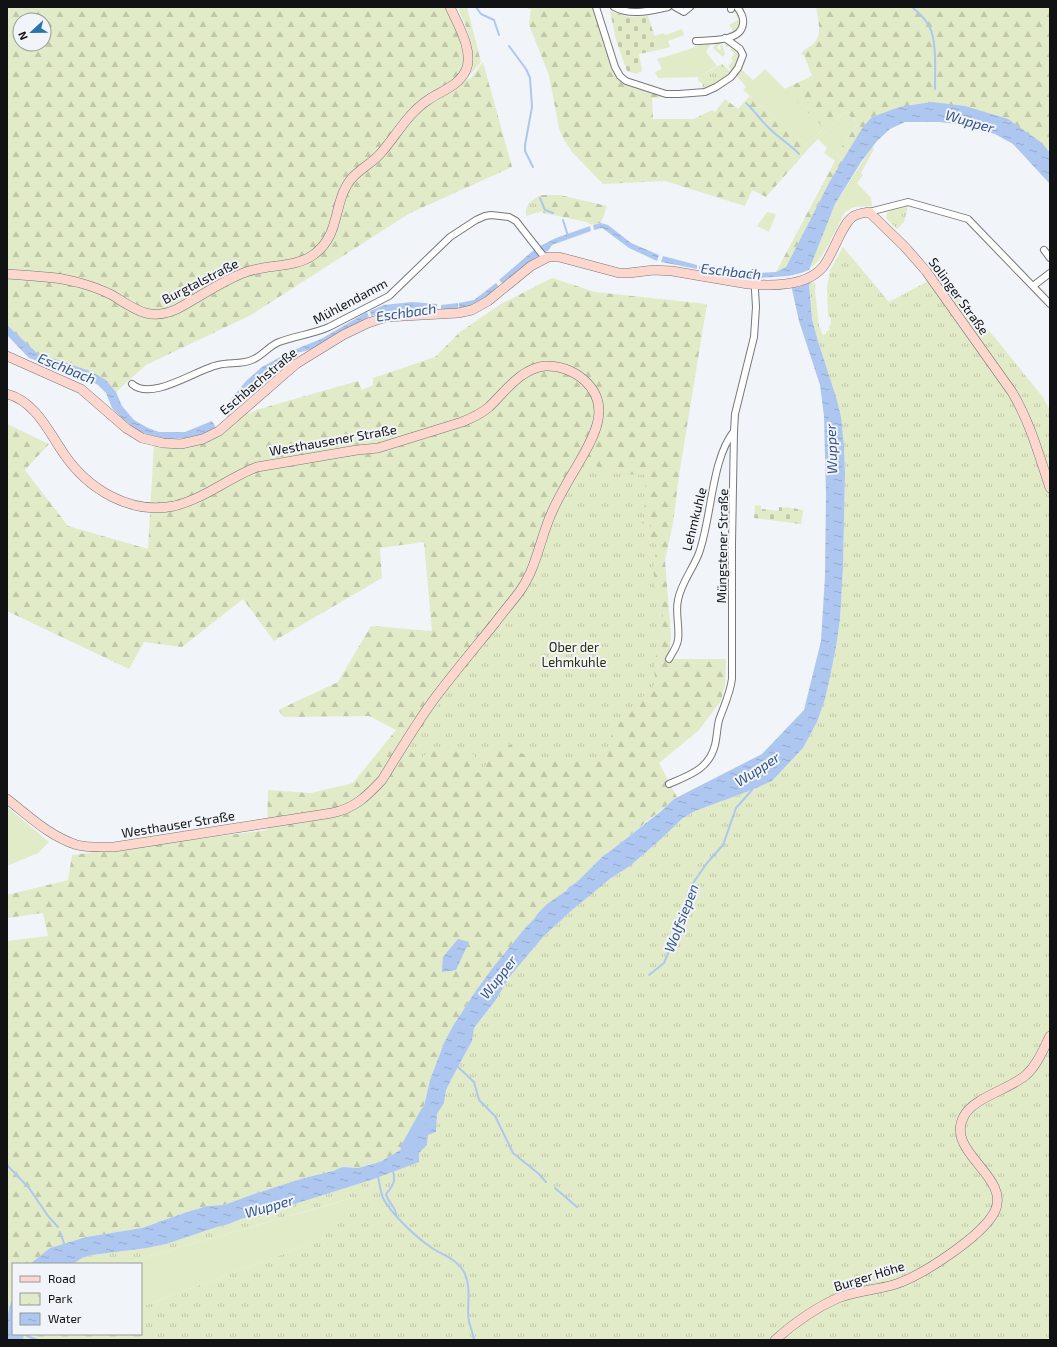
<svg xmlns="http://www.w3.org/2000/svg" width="1057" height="1347" font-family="'Exo 2',sans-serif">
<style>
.grass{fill:#e2ebc7}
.forest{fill:url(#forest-firs);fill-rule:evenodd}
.cemetery{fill:url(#cemetery-stones)}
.park{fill:url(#park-tufts)}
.water{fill:url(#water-ripples)}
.pier{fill:#f1f4f8}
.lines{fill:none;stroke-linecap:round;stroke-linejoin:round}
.stream{stroke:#adc7f0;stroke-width:2}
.river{stroke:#adc7f0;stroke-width:11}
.minor-casing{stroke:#75787c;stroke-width:8}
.secondary-casing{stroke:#75787c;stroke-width:10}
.minor{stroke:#fff;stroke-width:6}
.secondary{stroke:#fdd6cd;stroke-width:9}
.labels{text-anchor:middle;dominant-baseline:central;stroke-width:4;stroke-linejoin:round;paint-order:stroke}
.street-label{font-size:13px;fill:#111213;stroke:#f1f4f8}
.park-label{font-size:13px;fill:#282f0a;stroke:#f1f4f8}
.water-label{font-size:14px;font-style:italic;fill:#345488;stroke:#f1f4f8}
</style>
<defs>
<pattern id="forest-firs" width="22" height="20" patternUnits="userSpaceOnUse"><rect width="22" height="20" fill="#e2ebc7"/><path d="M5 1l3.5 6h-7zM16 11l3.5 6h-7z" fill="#c1c8aa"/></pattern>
<pattern id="cemetery-stones" width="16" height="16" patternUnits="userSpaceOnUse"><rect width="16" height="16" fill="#e2ebc7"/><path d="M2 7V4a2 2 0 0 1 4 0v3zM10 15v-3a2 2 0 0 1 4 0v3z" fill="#c1c8aa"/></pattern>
<pattern id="park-tufts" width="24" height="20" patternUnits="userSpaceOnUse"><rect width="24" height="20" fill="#e2ebc7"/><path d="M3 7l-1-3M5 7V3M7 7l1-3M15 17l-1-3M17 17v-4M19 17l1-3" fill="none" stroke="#c1c8aa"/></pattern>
<pattern id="water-ripples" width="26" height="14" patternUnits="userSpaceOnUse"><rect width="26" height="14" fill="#adc7f0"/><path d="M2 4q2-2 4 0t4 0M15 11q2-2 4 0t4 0" fill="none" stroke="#94aacd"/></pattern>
</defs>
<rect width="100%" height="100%" fill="#f1f4f8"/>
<path class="grass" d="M 733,8 L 734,8 L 739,16 L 740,26 L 736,33 L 727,36 L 727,35 L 733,30 L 729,25 L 738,20 Z
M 682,29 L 684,35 L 668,41 L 670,47 L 659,50 L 654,36 L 664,33 L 665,35 Z
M 716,41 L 718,41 L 721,43 L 717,48 L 720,50 L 721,49 L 720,47 L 722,44 L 725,54 L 723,57 L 713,48 Z
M 712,42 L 706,52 L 717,66 L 698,77 L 658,78 L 655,72 L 662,69 L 657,59 L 690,49 L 698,45 L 706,45 L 705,43 Z
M 727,42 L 738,50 L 740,55 L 732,71 L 728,66 L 733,61 L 731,58 L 735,53 L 730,50 L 732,48 L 729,45 L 726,48 L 725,44 Z
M 741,69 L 753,80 L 765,69 L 824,128 L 806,145 L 743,90 L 746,87 L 736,75 Z
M 845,112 L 858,123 L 837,154 L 841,158 L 838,163 L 824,153 L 827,148 L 818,139 Z
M 872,147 L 874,149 L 861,173 L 863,175 L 857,183 L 871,198 L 872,206 L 854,207 L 845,212 L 825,251 L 819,260 L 809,270 L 835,204 Z
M 767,212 L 776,214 L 769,232 L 757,226 Z
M 7,807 L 49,842 L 38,853 L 7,866 Z
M 353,1198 L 321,1240 L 141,1307 L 141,1264 L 121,1264 Z"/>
<path class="forest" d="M 7,7 L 450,7 L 464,41 L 464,81 L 471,78 L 483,62 L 512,167 L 410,213 L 251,315 L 146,365 L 116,392 L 106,380 L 90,371 L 36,353 L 7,325 ZM 20,20 L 44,20 L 44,44 L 20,44 Z
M 458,7 L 467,7 L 481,62 L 469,76 C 471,72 473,68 473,64 C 476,45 464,24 458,7 Z
M 523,7 L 596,7 L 620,76 L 666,94 L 666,97 L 652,98 L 653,119 L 694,119 L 712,110 L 715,112 L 725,99 L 738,109 L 750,96 L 806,145 L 824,128 L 784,89 L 812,76 L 804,55 L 801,54 C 804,49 809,48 813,44 C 823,36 818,18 816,7 L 1050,7 L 1050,153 L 1041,143 L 899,107 L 872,117 L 830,181 L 786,267 L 776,272 L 835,161 L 838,163 L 841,158 L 837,154 L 858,123 L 845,112 L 809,148 L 766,197 L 752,190 L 745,206 L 665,181 L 603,184 L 573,153 L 563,138 L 559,128 L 549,75 L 529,25 L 531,9 Z
M 542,195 L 560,195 L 607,206 L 601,223 L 591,225 L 587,222 L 543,213 L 537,197 Z
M 552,278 L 595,292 L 707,304 L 679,475 L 673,523 L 665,560 L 671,635 L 669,659 L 726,659 L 725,685 L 721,701 L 698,731 L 659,763 L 677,797 L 614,848 C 599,856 591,870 578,881 C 574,885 569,886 566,891 L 538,913 L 534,919 L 526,927 L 494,966 L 463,1010 L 444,1043 L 430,1080 L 419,1127 L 405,1147 L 380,1162 L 358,1168 L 342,1167 L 333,1171 L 304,1178 L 251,1195 L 224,1205 L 207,1206 L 187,1212 L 142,1228 L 86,1237 L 50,1248 L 30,1264 L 13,1264 L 13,1298 L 10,1305 L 7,1316 L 7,941 L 48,936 L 43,913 L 7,918 L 7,895 L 68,880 L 72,855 L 267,830 L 268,790 L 311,793 L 353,783 L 396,730 L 369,716 L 284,717 L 278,710 L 338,682 L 371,626 L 432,631 L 424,542 L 380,548 L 382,578 L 274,641 L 243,599 L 182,647 L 144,642 L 129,669 L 7,611 L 7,424 L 49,444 L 25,470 L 68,526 L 148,549 L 154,444 L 204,443 L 220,434 L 246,412 L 248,414 L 256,410 L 358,381 L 362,390 L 373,385 L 373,378 L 435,357 L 460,332 L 501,304 Z"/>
<path class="cemetery" d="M 610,11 L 629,17 L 648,16 L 659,50 L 639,54 L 642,71 L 636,74 L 627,71 L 616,40 Z
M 755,505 L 761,506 L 761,509 L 779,511 L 779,507 L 785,508 L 785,507 L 803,510 L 801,524 L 754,518 Z"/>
<path class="park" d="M 722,64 L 732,73 L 724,81 L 703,91 L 702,82 L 699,82 L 698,77 Z
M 537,197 L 543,211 L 526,216 C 525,207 529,202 537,197 Z
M 908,207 L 904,222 L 897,229 L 886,218 L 887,213 L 893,209 Z
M 843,247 L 889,302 L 932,279 L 939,279 L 943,285 L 952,290 L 996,339 L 1042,396 L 1050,410 L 1050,1340 L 23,1340 L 24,1334 L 141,1334 L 141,1307 L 321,1240 L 352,1198 L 121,1264 L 73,1264 L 82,1258 L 92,1255 L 147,1248 L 166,1244 L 220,1226 L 226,1225 L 241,1219 L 285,1207 L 371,1180 L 419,1153 L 427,1145 L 428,1135 L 436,1132 L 437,1114 L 444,1103 L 446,1090 L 451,1080 L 472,1041 L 474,1028 L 495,1001 L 511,975 L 543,937 L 572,910 L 593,893 L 611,878 L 630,866 L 661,839 L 683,818 L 695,811 L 752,790 L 772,781 L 803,748 L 817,722 L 825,699 L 830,677 L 836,647 L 840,619 L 843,568 L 845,473 L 844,445 L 841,417 L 837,400 L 818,341 L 812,319 L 809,284 L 814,282 L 816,286 L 815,291 L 819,326 L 823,335 L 826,334 L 826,332 L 830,330 L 829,327 L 831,323 L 831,319 L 828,316 L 827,287 L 830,270 Z
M 584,462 L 619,474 L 646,475 L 644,518 L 642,523 L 651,525 L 647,540 L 659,546 C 649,564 655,588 660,608 L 663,609 L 662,636 L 660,648 L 656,656 L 654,672 L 656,681 L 653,687 L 618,720 L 609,741 L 607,758 C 596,758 586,760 575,761 C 562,763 548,761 534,762 L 505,741 L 480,772 L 462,775 L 477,758 L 467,749 L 436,748 L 419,759 L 408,749 L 433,711 L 519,600 L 535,575 L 539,563 L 550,529 L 559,506 Z"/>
<path class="water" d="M 932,102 L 965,106 L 1008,119 L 1042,143 L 1050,153 L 1050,184 L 1013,144 L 995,134 L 957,124 L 939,122 L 905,122 L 890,129 L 877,141 L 861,162 L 835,204 L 809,270 L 814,282 L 809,284 L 812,319 L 818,341 L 837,400 L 841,417 L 844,445 L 845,473 L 843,568 L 840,619 L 836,647 L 830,677 L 825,699 L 817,722 L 803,748 L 772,781 L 752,790 L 695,811 L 683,818 L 661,839 L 630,866 L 611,878 L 593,893 L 572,910 L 543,937 L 511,975 L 495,1001 L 474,1028 L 472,1041 L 451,1080 L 446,1090 L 444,1103 L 437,1114 L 436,1132 L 428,1135 L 427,1145 L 419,1153 L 419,1162 L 371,1180 L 285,1207 L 241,1219 L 226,1225 L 220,1226 L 166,1244 L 147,1248 L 92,1255 L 82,1258 L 73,1264 L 30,1264 L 50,1248 L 86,1237 L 142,1228 L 187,1212 L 207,1206 L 224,1205 L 251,1195 L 304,1178 L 333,1171 L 342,1167 L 358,1168 L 380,1162 L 405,1147 L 419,1127 L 430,1080 L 444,1043 L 453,1026 L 475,992 L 494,966 L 526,927 L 534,919 L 538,913 L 547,904 L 566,891 L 569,887 L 577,882 L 603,856 L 614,848 L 660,812 L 674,799 L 762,754 L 804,710 L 821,641 L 825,576 L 826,494 L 824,416 L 820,385 L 799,321 L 789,276 L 759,278 L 759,273 L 776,272 L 786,267 L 830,181 L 863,127 L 872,117 L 899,107 Z
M 601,223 L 608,225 L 631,243 L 659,255 L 657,261 L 629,248 L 605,230 L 602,228 L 594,230 L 593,225 Z
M 590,226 L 591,231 L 552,245 L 548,251 L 545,252 L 540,246 L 556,238 Z
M 535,249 L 540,255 L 528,263 L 503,284 L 499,280 Z
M 663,256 L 697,265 L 697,269 L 661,262 Z
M 699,266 L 718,269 L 718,273 L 699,269 Z
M 721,269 L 748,273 L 748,279 L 720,274 Z
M 496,283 L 499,287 L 475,305 L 459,309 L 459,303 L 474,300 Z
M 412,302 L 437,304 L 437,311 L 384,314 L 381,313 L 371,316 L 370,311 L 384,305 Z
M 458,303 L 458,309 L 441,310 L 441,305 Z
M 367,312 L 369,317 L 348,328 L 313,349 L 297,353 L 296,349 L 321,339 Z
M 7,325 L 37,353 L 90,371 L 106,380 L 116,392 L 122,406 L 134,420 L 148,428 L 159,432 L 185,432 L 212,421 L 216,428 L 199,435 L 184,438 L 168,439 L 151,436 L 139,431 L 124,420 L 112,408 L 106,393 L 98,385 L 83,377 L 29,358 L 7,335 Z
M 293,350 L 295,354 L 277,363 L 258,376 L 228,417 L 224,414 L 227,410 L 227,404 L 246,381 L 262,367 Z
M 458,939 L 469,942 L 456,970 L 442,972 L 443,957 Z
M 13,1298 L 13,1334 L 24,1334 L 23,1340 L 7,1340 C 7,1325 6,1312 13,1298 Z"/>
<path class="pier" d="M 809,270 L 814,282 L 788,289 L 787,279 L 765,280 L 757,280 L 757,273 L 759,273 L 759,278 L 780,278 L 801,273 Z"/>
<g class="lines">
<path class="stream" d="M 476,7 L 481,14 L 494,20 L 499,35
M 912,7 C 918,12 925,18 929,26 C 937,39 935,73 935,89
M 509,46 L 526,69 L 530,78 L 532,107 L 525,145 L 525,151 L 533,167
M 746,103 C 755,111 761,121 770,129 C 780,139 790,144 799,154
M 540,198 L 545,210 L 553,213
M 563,220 L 568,236
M 649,975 L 664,963 L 675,937 L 691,886 L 707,863 L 723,845 L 736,808 L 752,790 L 752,789
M 457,1066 L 474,1082 L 479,1100 L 495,1116 L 513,1153 L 539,1174 L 546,1182
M 7,1165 L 29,1188 L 48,1216 L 58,1227
M 393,1171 C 396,1181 393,1186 386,1194 C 387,1201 395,1206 396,1214
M 378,1177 C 380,1183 380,1191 383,1198 C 391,1214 417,1238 432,1248 C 444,1256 459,1260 465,1274 C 472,1290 466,1307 469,1322 C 471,1328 473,1334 474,1340
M 555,1188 L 577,1207
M 60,1232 L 65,1246
M 23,1334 L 37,1340"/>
<path class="river" d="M 406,1148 L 426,1112"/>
<g class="minor-casing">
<path id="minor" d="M 596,7 L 615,67 L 620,76 L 626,81 L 666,94 L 679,94 L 705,92 L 716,87 L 731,77 L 738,68 L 743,55 L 740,49 L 725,38
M 614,7 C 631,16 649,11 668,7
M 675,7 L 684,12 L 690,7
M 731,7 L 731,9
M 696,41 C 710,40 741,42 743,24 C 744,18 741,12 737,7
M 869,212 L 908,202 L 968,219 L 1050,304
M 1044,250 L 1050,258
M 1033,286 L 1050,273
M 132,384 C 152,402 197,369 218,365 C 230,362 243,365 254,359 C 263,355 269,346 279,342 C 295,336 313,334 329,327 L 389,296 L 450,237 L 476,220 L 485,216 L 491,215 L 509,217 L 516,221 L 545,258
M 669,659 C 672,653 677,647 678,640 C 680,627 675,613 678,600 C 681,583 693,569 699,553 C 712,517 711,460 734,431
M 669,784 C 690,775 709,769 715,745 C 717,737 717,728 719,720 C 724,706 730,694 732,679 L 732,543 L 734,431 L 735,414 L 754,337 L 756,307 L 754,273"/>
</g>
<g class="secondary-casing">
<path id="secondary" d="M 7,274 C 31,276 57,276 80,283 C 91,286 102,290 112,295 C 135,309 149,322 177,309 C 200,297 221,281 246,272 C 268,264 295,268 313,255 C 342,235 332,201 352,178 C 360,169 372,163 380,154 C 396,136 408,113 428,100 C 441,91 459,86 466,70 C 474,51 458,25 450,7
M 7,356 L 81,389 L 126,428 L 142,438 L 163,443 L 181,444 L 203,439 L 219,431 L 296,364 L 343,335 L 368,323 L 386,317 L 458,313 L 472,310 L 488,301 L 531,266 L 548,257 L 559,257 L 619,273 L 629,273 L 654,270 L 672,271 L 748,284 C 771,286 805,287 822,268 C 833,256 842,222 854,216 C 859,213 864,213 869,212 L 905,247 L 926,271 L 1012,392 C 1030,422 1039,455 1050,488
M 7,394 C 35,401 49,432 64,454 C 88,489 130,515 174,506 C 204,499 228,478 257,467 L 357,450 L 378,448 L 462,422 C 472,418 481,414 489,407 C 506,391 520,369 545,366 C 559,365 574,371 584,380 C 614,406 592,440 577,466 C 568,481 559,496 552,512 C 540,538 537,567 520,591 C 512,602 503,612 495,623 C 474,649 452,675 432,702 C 414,727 398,754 382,780 C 366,797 355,808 332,813 L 114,847 C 102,847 89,848 77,845 C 49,836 29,816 7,799
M 775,1340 C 793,1324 815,1308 838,1298 C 855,1291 875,1290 893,1285 C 920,1277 983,1236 995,1211 C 1011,1176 944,1152 964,1116 C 973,1098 1010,1089 1026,1075 C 1037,1065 1043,1050 1050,1036"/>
</g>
<use href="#minor" class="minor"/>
<use href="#secondary" class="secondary"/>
</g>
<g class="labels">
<g class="street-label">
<text transform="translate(200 281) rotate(-27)">Burgtalstraße</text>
<text transform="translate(959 296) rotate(54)">Solinger Straße</text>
<text transform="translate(350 301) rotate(-28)">Mühlendamm</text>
<text transform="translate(258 381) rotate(-40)">Eschbachstraße</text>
<text transform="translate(333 440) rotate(-10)">Westhausener Straße</text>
<text transform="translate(694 519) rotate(-76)">Lehmkuhle</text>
<text transform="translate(722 546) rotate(-89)">Müngstener Straße</text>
<text transform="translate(178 824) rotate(-9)">Westhauser Straße</text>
<text transform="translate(869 1276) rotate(-17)">Burger Höhe</text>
</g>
<g class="park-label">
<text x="574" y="647">Ober der<tspan x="574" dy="15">Lehmkuhle</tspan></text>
</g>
<g class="water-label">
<text transform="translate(970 121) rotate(16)">Wupper</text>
<text transform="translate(731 271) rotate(6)">Eschbach</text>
<text transform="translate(406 312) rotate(-8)">Eschbach</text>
<text transform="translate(67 368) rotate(22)">Eschbach</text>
<text transform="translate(831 449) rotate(-92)">Wupper</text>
<text transform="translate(757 769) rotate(-33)">Wupper</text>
<text transform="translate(681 918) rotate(-69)">Wolfsiepen</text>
<text transform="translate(498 977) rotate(-52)">Wupper</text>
<text transform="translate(269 1206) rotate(-16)">Wupper</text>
</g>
</g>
<rect width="1057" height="1347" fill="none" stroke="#111213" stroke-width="16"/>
<rect x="12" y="1263" width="130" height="72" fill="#f1f4f8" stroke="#979a9c"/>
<rect x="20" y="1276" width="20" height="6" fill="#fdd6cd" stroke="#979a9c"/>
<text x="48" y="1283" font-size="12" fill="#111213">Road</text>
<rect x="20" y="1293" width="20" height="12" fill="url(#park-tufts)" stroke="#979a9c"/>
<text x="48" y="1303" font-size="12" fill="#111213">Park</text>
<rect x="20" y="1313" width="20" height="12" fill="url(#water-ripples)" stroke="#979a9c"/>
<text x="48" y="1323" font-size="12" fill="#111213">Water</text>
<g transform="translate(32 32) rotate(248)"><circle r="19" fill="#f1f4f8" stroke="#979a9c"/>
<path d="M0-3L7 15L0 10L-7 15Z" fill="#2a75a8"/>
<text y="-6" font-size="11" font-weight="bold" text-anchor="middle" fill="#111213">N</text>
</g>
</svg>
